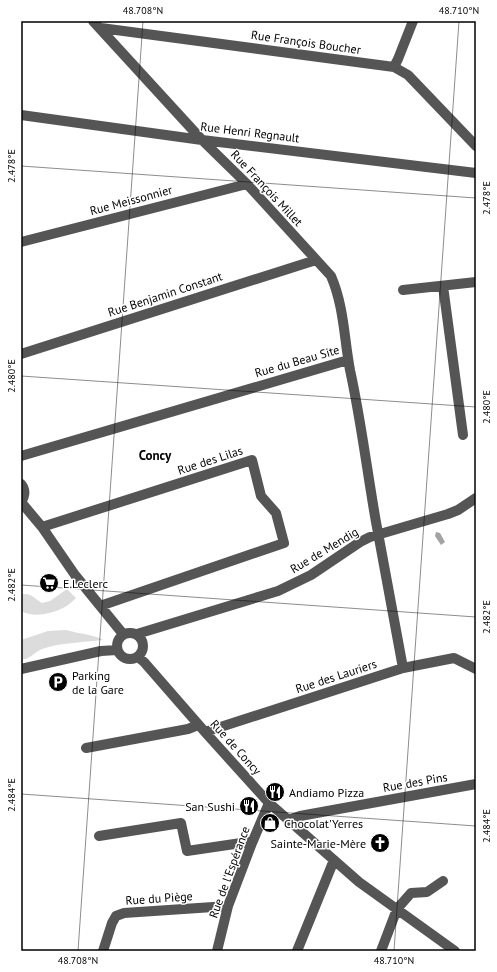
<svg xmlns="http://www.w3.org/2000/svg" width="497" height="972" font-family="'PT Sans',sans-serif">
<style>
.green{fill:#dcdcdc}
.water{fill:#a3a3a3}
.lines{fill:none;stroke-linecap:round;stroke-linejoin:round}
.minor{stroke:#555;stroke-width:10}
.ticks{fill:none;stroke:#000;stroke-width:1;stroke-opacity:0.45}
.labels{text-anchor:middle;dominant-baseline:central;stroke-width:3;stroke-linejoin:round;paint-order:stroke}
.street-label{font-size:12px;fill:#000;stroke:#fff}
.poi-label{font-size:12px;fill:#000;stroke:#fff;text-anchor:start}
.neighbourhood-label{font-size:13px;font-weight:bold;fill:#000;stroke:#fff}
.neatline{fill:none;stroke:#000;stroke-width:1.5}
.ticks-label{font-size:10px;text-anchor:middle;fill:#000}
</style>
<rect width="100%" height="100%" fill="#fff"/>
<path class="green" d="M 67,589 L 76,598 C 72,602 67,606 63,608 C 51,614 33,618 21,611 L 21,595 C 29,591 35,599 42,603 L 50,601 Z
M 66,630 C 76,633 96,635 103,640 C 86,642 55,643 40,650 C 32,654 32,658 21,660 L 21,640 L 48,631 Z"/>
<path class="water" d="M 436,532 L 440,533 L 445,542 L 441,545 L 435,536 Z"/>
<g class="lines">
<path class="minor" d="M 93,21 L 202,140 L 247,184 L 331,276 C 344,306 344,338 350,370 C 361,420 367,471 376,522 C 385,570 394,619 403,668
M 101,28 L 394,67 L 408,75 L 476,146
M 394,67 L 398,59 L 413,21
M 21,115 L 202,140 L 476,173
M 21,242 L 247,184
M 443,286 L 463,435
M 403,290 L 476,282
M 21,354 L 316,260
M 21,456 L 348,360
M 21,484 C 26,490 25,496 21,502
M 21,502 L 42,527 L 75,575 L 123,634
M 42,527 L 252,460 L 261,496 L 276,513 L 284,543 L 100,606
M117 646a13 13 0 1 1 26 0a13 13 0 1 1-26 0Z
M 137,634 L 278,591 L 311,575 L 360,542 L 370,537 L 448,514 L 458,510 L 476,498
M 138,657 L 144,662 L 205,732 L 269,803 L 359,882 L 455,951
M 21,669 L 101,651 L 117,650
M 205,732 L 403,668 L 454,658 L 476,669
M 86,748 L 188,729 L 198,725
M 288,820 L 300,816 L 476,784
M 99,836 L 181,823 L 187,851 L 248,842 L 252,843
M 103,951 L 112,923 L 116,916 L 124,913 L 228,906
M 217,951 L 228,906 L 252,843 L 269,803
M 297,951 L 334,860
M 381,951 L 397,909 L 411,893 L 427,892 L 443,881"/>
</g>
<path class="ticks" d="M 21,166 L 476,198M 21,376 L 476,407M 21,585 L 476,617M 21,794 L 476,826M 78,951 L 143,21M 394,951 L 459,21"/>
<defs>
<g id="supermarket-disc" transform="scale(1)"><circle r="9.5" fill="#000" stroke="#fff"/><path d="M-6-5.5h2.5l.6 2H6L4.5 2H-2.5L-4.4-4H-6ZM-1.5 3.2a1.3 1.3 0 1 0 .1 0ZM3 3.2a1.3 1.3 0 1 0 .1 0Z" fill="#fff"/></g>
<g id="parking-disc" transform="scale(1)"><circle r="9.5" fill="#000" stroke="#fff"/><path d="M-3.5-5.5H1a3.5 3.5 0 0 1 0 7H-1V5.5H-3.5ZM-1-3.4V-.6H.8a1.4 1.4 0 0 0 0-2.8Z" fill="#fff"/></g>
<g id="restaurant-disc" transform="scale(1)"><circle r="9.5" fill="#000" stroke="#fff"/><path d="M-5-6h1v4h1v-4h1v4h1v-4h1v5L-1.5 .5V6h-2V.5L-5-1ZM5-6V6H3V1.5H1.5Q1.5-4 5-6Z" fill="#fff"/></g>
<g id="shop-disc" transform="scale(1)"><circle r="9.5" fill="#000" stroke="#fff"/><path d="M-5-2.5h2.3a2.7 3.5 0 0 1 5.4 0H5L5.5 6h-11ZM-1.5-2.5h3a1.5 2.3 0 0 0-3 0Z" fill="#fff"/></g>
<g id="church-disc" transform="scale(1)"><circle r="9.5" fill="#000" stroke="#fff"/><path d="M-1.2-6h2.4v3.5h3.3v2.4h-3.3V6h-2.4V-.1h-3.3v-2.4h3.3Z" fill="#fff"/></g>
</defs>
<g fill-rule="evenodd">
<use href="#supermarket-disc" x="49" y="583"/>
<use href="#parking-disc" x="58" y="682"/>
<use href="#restaurant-disc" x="275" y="792"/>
<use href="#restaurant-disc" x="249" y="806"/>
<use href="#shop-disc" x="270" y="823"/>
<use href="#church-disc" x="380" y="843"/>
</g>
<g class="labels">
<g class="street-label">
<text transform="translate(306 42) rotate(8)">Rue François Boucher</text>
<text transform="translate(250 132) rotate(7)">Rue Henri Regnault</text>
<text transform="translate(267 188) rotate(47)">Rue François Millet</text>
<text transform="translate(131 200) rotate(-15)">Rue Meissonnier</text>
<text transform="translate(165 294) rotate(-18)">Rue Benjamin Constant</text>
<text transform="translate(297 361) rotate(-16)">Rue du Beau Site</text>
<text transform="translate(210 460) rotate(-18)">Rue des Lilas</text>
<text transform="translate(324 550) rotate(-31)">Rue de Mendig</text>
<text transform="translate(336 676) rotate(-18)">Rue des Lauriers</text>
<text transform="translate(236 747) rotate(48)">Rue de Concy</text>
<text transform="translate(415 782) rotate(-10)">Rue des Pins</text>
<text transform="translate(229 872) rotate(-70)">Rue de l'Espérance</text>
<text transform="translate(159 898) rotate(-4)">Rue du Piège</text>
</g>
<g class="poi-label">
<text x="63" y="583">E.Leclerc</text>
<text x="72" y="675">Parking<tspan x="72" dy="14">de la Gare</tspan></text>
<text x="289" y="792">Andiamo Pizza</text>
<text x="235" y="806" text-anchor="end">San Sushi</text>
<text x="284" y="823">Chocolat'Yerres</text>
<text x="366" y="843" text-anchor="end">Sainte-Marie-Mère</text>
</g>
<g class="neighbourhood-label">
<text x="155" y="455">Concy</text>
</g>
</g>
<rect width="497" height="972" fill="none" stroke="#ffffff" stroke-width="44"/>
<rect x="22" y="22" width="453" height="928" class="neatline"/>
<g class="ticks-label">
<text x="143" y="14">48.708°N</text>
<text x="459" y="14">48.710°N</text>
<text transform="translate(11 166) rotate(-90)" y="4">2.478°E</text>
<text transform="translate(486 198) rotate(-90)" y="4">2.478°E</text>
<text transform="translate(11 376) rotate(-90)" y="4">2.480°E</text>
<text transform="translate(486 407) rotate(-90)" y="4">2.480°E</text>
<text transform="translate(11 585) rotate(-90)" y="4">2.482°E</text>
<text transform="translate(486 617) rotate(-90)" y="4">2.482°E</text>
<text transform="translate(11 795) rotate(-90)" y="4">2.484°E</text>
<text transform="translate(486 826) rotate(-90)" y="4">2.484°E</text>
<text x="78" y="964">48.708°N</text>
<text x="394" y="964">48.710°N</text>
</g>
</svg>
